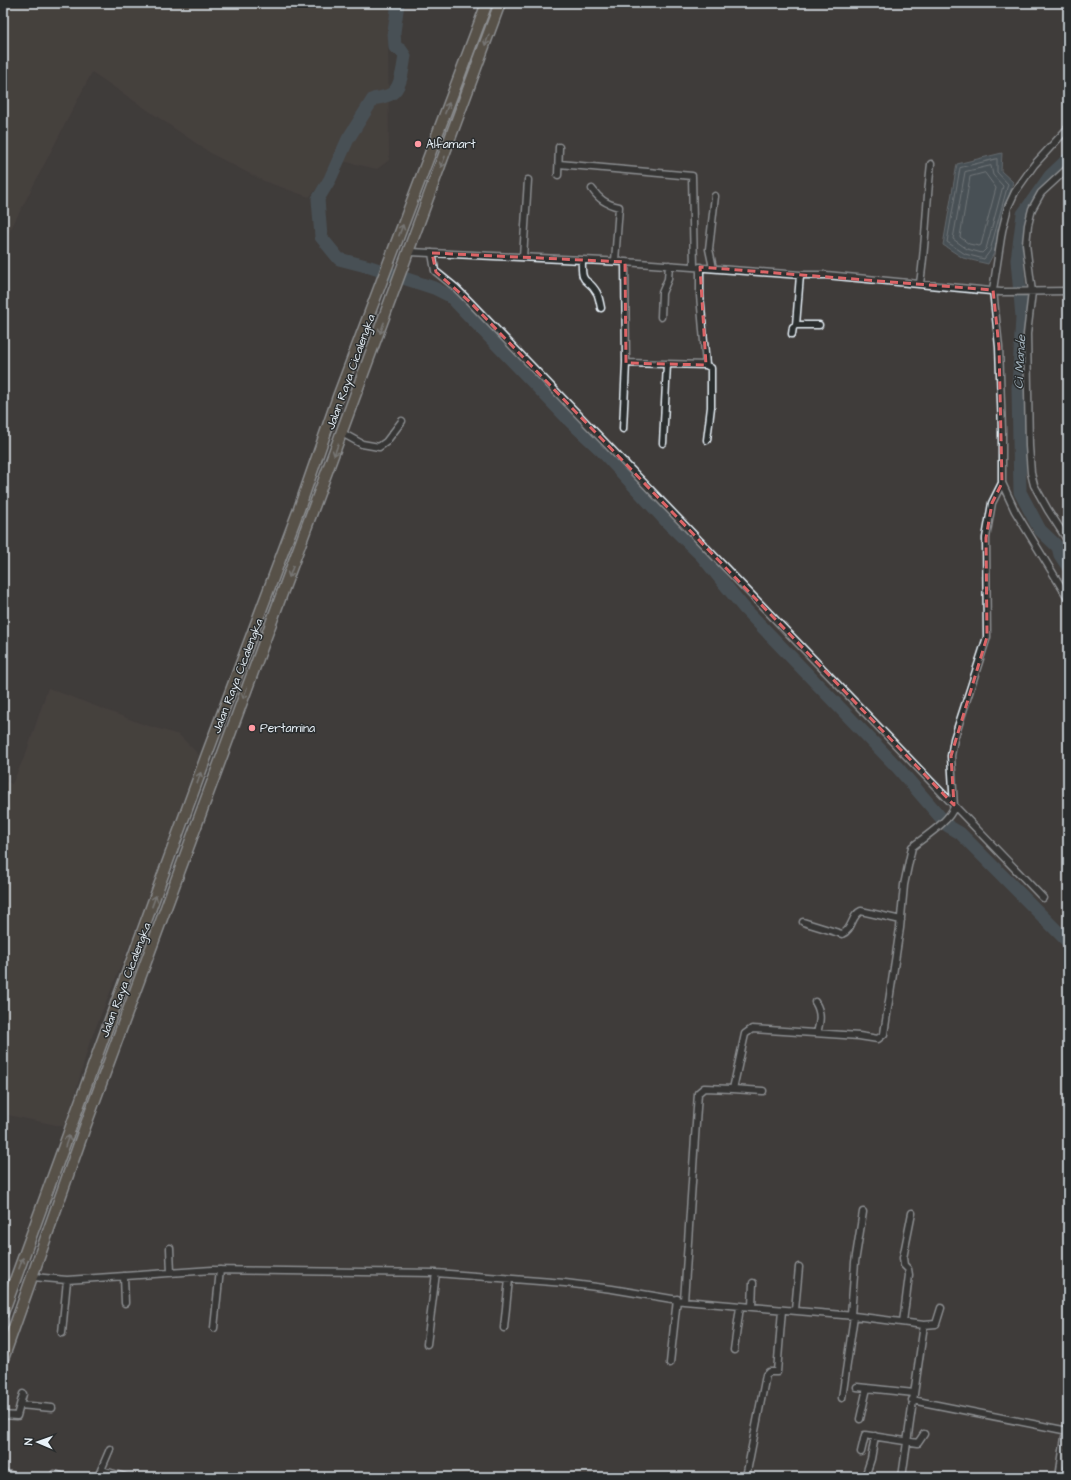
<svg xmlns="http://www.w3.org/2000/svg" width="1071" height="1480" font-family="'Architects Daughter',sans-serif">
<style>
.built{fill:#4d4742}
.water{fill:#526976;stroke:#8e9faa}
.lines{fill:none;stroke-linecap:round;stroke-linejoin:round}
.shore{stroke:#acbbc4;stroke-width:1}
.river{stroke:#526976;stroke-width:13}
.minor-casing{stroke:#e8f1f8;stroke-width:9}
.trunk-casing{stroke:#e8f1f8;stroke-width:13}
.minor{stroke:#2a2d2e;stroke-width:6}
.trunk{stroke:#736b5a;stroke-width:10}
.oneway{stroke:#b9bbb9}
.marked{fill:none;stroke:#db6466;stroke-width:3;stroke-dasharray:8 5;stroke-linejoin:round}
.poi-dot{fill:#ff9aa2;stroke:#2a2d2e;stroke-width:1.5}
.labels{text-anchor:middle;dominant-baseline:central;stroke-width:3;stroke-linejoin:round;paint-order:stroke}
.poi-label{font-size:12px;fill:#e8f1f8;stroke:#2a2d2e;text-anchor:start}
.street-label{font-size:12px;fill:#e8f1f8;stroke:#2a2d2e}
.water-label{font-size:13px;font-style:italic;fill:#a4b4be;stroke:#2a2d2e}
</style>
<rect width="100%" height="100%" fill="#3f3c3a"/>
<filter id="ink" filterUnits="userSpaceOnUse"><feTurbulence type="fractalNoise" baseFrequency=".025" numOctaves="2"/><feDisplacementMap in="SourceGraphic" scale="8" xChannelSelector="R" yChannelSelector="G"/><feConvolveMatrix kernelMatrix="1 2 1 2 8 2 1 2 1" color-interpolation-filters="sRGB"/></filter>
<g filter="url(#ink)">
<path class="built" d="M 3,3 L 392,3 L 388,43 L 389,160 L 377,169 L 347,162 L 331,164 L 321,184 L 309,197 L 264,181 L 212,154 L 92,72 L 3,244 Z
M 48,688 L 142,724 L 179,735 L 199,755 L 144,909 L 89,1044 L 66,1127 L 3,1114 L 3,781 L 12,784 L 27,751 Z"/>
<path class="water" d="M 1002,153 L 1001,171 L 1013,182 L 994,253 L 988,264 L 963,258 L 943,245 L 957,164 Z"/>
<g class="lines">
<path class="shore" d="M 997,159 L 997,172 L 1008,184 L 990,251 L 984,259 L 965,254 L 947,242 L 960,168 Z
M 991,166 L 993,175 L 1003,186 L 986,249 L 982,253 L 967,249 L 953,239 L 965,172 Z
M 985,173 L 996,188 L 981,245 L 979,246 L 969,244 L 960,237 L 970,177 Z"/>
<path class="river" d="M 398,3 L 394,32 L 395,47 L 401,50 L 405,56 C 403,66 402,88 391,94 C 386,97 378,98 373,99 L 348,139 L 330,179 L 318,199 L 321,237 L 339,259 L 370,267 L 434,288 L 450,296 L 571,422 L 602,451 L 667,522 L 701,555 L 744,608 L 898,768 L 948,826 L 960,833 L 1068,942
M 1068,159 L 1050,176 L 1023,214 L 1017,260 L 1022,317 L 1018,388 L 1020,492 L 1040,530 L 1058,547 L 1060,555 L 1068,567"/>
<g class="minor-casing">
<path id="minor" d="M 1068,128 L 1034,165 L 1015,192 L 1008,207 L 1002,231 L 993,290 L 999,347 L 1002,430 L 1002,483 L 1015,511 L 1068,598
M 559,164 L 692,176 L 694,267
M 1068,168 L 1041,193 L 1032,209 L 1028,225 L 1026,244 L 1032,292 L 1027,334 L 1029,446 L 1031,473 L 1034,485 L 1048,510 L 1068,541
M 558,175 L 559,147
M 592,189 C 599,199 606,204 619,207 L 615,261
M 410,252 L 625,262 L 800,275 L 826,275 L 1001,292 L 1068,291
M 432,253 L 435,271 L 456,288 L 470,302 L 1043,898
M 523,257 L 528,180
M 582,260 C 581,288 587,275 597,293 C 599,297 600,303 601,308
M 700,267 L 700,295 L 706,365
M 713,268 L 709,249 L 715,196
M 920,283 C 926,244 926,204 931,164
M 661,317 L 662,293 L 668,279 L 669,265
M 796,325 L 819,325
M 792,334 L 793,327 L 796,325 L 800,275
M 626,363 L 706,365 L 711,368 L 711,407 L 707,440
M 623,429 L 626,363 L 625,262
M 342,433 L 362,444 L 379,447 L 386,442 L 402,421
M 663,443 L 667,364
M 803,922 L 842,934 C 853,930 851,915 861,911 L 901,920
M 815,1002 C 822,1013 820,1022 817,1033
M 733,1089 L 763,1091
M 170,1248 L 171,1273
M 124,1276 L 125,1303
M 33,1277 L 67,1280 L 212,1270 L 436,1273 L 565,1283 L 612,1289 L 684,1301 L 854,1316 L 924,1325 L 902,1477
M 684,1301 L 698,1093 L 704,1088 L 733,1089 L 745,1034 L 752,1029 L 859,1036 L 878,1039 L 884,1034 L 900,928 L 904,885 L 912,847 C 924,837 949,822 954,807 L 951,756 L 954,739 L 987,637 L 986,538 L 992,503 L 1002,483
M 752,1307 L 753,1283
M 795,1310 L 799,1267
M 851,1315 L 855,1262 L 863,1212
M 903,1322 L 909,1275 L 908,1269 L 904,1265 L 903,1258 L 912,1213
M 924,1325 L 936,1324 L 941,1308
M 214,1328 L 220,1270
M 504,1328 L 509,1279
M 62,1333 L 67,1280
M 427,1344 L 436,1273
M 734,1350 L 740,1307
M 670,1363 L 677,1299
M 857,1387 L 914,1393
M 842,1398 L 854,1316
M 912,1400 L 1068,1431
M 20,1405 L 52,1408
M 3,1415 L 17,1416 L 23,1394
M 860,1419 L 867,1388
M 861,1452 L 865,1435 L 918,1443 L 924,1434
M 101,1470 L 125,1477
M 3,1473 L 11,1475
M 52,1477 L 55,1474 L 65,1477
M 98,1477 L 110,1449
M 746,1477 L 766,1375 L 769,1372 L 777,1372 L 782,1310
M 865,1477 L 871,1459 L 875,1436
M 1059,1477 L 1066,1431"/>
</g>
<g class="trunk-casing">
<path id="trunk" d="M 3,1313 L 206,757 L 299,509 L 339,394 L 487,3
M 3,1359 L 85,1127 L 500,3"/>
</g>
<use href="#minor" class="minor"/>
<use href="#trunk" class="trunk"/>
</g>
<defs><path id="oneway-shaft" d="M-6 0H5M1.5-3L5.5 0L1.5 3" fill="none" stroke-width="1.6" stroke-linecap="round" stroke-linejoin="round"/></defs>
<g class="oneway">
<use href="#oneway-shaft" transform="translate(487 40) rotate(110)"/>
<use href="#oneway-shaft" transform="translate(447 108) rotate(-69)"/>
<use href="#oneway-shaft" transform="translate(443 162) rotate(110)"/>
<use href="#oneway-shaft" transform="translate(401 230) rotate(-70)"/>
<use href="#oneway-shaft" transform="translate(382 328) rotate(110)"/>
<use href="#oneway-shaft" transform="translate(336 450) rotate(110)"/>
<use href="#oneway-shaft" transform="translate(291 572) rotate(110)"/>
<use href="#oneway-shaft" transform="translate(245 693) rotate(110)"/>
<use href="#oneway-shaft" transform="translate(199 778) rotate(-72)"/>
<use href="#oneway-shaft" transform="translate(154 901) rotate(-70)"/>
<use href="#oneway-shaft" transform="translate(67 1141) rotate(-71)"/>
<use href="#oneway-shaft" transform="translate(21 1263) rotate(-70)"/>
</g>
</g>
<path d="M0 0H1071V1480H0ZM 432,253 L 625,262 L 626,363 L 706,365 L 700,267 L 993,290 L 999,347 L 1002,483 L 992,503 L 986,538 L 987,637 L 951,756 L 954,805 L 470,302 L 436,272 Z" fill="#3f3c3a" fill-opacity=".55" fill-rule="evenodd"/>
<path class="marked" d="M 432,253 L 625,262 L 626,363 L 706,365 L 700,267 L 993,290 L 999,347 L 1002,483 L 992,503 L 986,538 L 987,637 L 951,756 L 954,805 L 470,302 L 436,272 Z"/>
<g class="poi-dot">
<circle cx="418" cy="144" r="4"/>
<circle cx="252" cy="728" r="4"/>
</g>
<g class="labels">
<g class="poi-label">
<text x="426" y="144">Alfamart</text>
<text x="260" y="728">Pertamina</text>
</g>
<g class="street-label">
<text transform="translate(351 372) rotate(-70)">Jalan Raya Cicalengka</text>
<text transform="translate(238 676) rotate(-69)">Jalan Raya Cicalengka</text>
<text transform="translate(126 980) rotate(-69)">Jalan Raya Cicalengka</text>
</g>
<g class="water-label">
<text transform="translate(1020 362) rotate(-87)">Ci Mande</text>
</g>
</g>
<rect width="1071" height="1480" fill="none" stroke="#2a2d2e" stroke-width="16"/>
<rect x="8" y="8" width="1055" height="1464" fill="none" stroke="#e8f1f8" stroke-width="1.5" filter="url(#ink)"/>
<g transform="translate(38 1442) rotate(272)" stroke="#2a2d2e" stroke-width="3" paint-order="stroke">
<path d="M0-3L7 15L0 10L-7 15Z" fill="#e8f1f8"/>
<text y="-6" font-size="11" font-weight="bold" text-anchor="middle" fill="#e8f1f8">N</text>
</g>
</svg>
